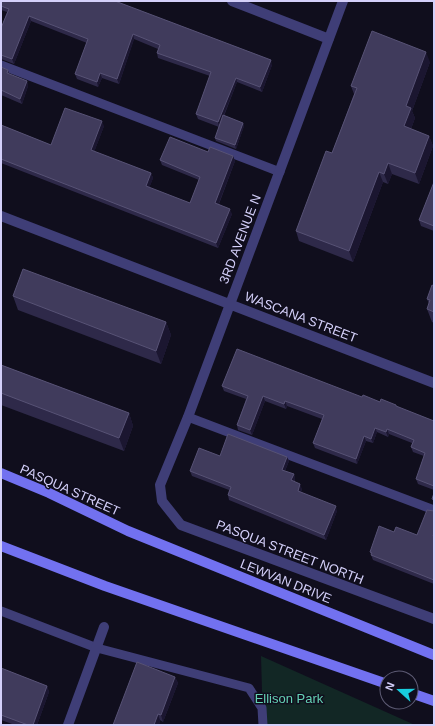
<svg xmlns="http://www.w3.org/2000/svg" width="435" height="726" font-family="Helvetica,sans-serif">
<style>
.green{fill:#122725}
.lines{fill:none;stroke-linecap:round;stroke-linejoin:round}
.lane{stroke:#3f3e77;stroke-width:9}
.street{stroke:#3f3e77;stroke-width:10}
.secondary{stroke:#7271f0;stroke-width:10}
.wall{fill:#2e2949}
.shaded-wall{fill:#1b1630}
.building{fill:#403b5c;stroke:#575275}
.labels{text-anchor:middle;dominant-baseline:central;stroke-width:3;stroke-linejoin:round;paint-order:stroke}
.street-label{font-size:13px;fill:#d4d0fa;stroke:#100e1d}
.park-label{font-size:13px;fill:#64d1b4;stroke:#100e1d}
</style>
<rect width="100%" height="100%" fill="#100e1d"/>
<path class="green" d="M 261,656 L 415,725 L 263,725 Z"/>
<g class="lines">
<path class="lane" d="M 1,65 L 280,172
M 188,417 L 434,510
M 1,611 L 97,648 L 249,688 L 262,708 L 263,725"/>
<path class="street" d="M 232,1 L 329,39
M 343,1 L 188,417 L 160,485 L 162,501 L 181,525 L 434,619
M 1,216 L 434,383
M 68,725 L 104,627"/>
<path class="secondary" d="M 1,473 L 49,493 L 128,531 L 434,655
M 1,546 L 105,586 L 387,684
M 411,693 L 434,701"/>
</g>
<path class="wall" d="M 1,1 L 272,65 L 262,92 L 237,82 L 224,116 L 243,123 L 244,126 L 236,149 L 216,141 L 215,138 L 219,127 L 198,119 L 196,114 L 210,76 L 158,58 L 157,53 L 158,49 L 134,39 L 119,84 L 102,78 L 98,87 L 77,79 L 75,74 L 87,43 L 31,21 L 14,64 L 1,59 L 1,28 L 7,12 L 1,10 Z
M 430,62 L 412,111 L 415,118 L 411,129 L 429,136 L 433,146 L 419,184 L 392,174 L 388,184 L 383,182 L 353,262 L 299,241 L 296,231 L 332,153 L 354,94 L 351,86 Z
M 1,67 L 8,70 L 10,75 L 27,81 L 28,86 L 22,104 L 1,95 Z
M 1,125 L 51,145 L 104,126 L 94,152 L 151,173 L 153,178 L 149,188 L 190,203 L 199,180 L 162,165 L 160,160 L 208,152 L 233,156 L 235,161 L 219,204 L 232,214 L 218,248 L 1,163 Z
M 434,182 L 434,231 L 421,226 L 419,220 Z
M 434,286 L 434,323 L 432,322 L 427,309 L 429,304 L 427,299 Z
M 13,296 L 166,322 L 171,335 L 161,364 L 18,310 Z
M 1,365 L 129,413 L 133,426 L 124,451 L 1,405 Z
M 222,386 L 362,397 L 397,407 L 434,421 L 434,490 L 418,484 L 416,479 L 424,456 L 413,452 L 411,447 L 412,443 L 389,434 L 388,437 L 377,432 L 373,443 L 366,441 L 357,464 L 315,448 L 313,443 L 322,419 L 287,406 L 286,409 L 265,401 L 252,435 L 238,430 L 237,425 L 246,399 L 224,391 Z
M 220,456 L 287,457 L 289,461 L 285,471 L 294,474 L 295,479 L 295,482 L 302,489 L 301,492 L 337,511 L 326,540 L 229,500 L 228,495 L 229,490 L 192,476 L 190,471 Z
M 434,511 L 434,584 L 373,560 L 370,552 L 394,532 L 417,535 Z
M 1,668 L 47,686 L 49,692 L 37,725 L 15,725 L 1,720 Z
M 175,677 L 178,683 L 163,722 L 160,720 L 159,725 L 113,725 Z"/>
<path class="shaded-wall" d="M 29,16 L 31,21 L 14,64 L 12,59 Z
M 133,34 L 134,39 L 119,84 L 117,79 Z
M 426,52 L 430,62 L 412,111 L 415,118 L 408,137 L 404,126 L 406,106 Z
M 271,60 L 272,65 L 262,92 L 260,87 Z
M 100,73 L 102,78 L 98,87 L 97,82 Z
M 236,78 L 237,82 L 219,127 L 218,122 Z
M 27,81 L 28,86 L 22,104 L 20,99 Z
M 102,121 L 104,126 L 93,155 L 91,150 Z
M 243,123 L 244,126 L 236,149 L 235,145 Z
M 429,136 L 433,146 L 419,184 L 415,173 Z
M 233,156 L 235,161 L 217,208 L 215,203 Z
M 388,163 L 392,174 L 388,184 L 384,174 Z
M 379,172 L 383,182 L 353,262 L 349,251 Z
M 151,173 L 153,178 L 148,191 L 146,186 Z
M 230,209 L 232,214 L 218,248 L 216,243 Z
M 166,322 L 171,335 L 161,364 L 156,351 Z
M 263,396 L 265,401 L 252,435 L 250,430 Z
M 285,401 L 287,406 L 286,409 L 284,404 Z
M 129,413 L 133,426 L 124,451 L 119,438 Z
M 375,428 L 377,432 L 373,443 L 371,439 Z
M 387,429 L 389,434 L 388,437 L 386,432 Z
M 364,436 L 366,441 L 357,464 L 356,459 Z
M 287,457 L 289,461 L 283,475 L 282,470 Z
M 294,474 L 295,479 L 293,485 L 291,480 Z
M 300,484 L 302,489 L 299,496 L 298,491 Z
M 336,506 L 337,511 L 326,540 L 324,535 Z
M 175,677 L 178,683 L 163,722 L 161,715 Z
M 47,686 L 49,692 L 37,725 L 33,725 Z
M 158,714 L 160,720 L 159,725 L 154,725 Z"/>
<path class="building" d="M 1,1 L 115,1 L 271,60 L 260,87 L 236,78 L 218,122 L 196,114 L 211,72 L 157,53 L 160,45 L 133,34 L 117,79 L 100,73 L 97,82 L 75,74 L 88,39 L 29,16 L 12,59 L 1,55 L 1,28 L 9,9 L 1,6 Z
M 372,31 L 426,52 L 406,106 L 411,108 L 404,126 L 429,136 L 415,173 L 388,163 L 384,174 L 379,172 L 349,251 L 296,231 L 326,151 L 332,153 L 357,88 L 351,86 Z
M 1,67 L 8,70 L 7,73 L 27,81 L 20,99 L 1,90 Z
M 65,108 L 102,121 L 91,150 L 151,173 L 146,186 L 190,203 L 200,177 L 160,160 L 170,137 L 208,152 L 210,147 L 233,156 L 215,203 L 230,209 L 216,243 L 1,159 L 1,125 L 51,145 Z
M 223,115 L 243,123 L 235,145 L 215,138 Z
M 434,182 L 434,226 L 419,220 Z
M 23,269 L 166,322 L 156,351 L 13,296 Z
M 432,285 L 434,286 L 434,312 L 427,309 L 430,300 L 427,299 Z
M 237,349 L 362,397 L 363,395 L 380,402 L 381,399 L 396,405 L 396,406 L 434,421 L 434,486 L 416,479 L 425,453 L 411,447 L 414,440 L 387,429 L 386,432 L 375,428 L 371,439 L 364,436 L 356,459 L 313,443 L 324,415 L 285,401 L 284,404 L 263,396 L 250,430 L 237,425 L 248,396 L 222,386 Z
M 1,365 L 129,413 L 119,438 L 1,393 Z
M 228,434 L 287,457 L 282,470 L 294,474 L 291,480 L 300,484 L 298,491 L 336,506 L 324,535 L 228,495 L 231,487 L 190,471 L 199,448 L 220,456 Z
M 434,493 L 434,500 L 432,499 Z
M 427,510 L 434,511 L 434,533 L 433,536 L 434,537 L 434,580 L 371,555 L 372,553 L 370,552 L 379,526 L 394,532 L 396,527 L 417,535 Z
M 137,662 L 175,677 L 161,715 L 158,714 L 154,725 L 113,725 Z
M 1,668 L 47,686 L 33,725 L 28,725 L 1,715 Z"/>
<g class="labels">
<g class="street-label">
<text transform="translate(240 239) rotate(-69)">3RD AVENUE N</text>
<text transform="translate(301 317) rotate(21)">WASCANA STREET</text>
<text transform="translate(70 490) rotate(24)">PASQUA STREET</text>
<text transform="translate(290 552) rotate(21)">PASQUA STREET NORTH</text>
<text transform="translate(286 581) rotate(22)">LEWVAN DRIVE</text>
</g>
<g class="park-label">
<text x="289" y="698">Ellison Park</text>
</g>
</g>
<rect width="435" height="726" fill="none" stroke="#d4d0fa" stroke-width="4"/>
<g transform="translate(399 690) rotate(291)"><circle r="19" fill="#100e1d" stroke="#5e5c75"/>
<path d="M0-3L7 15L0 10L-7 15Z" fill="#18cdde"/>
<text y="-6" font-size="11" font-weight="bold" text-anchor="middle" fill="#d4d0fa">N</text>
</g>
</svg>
